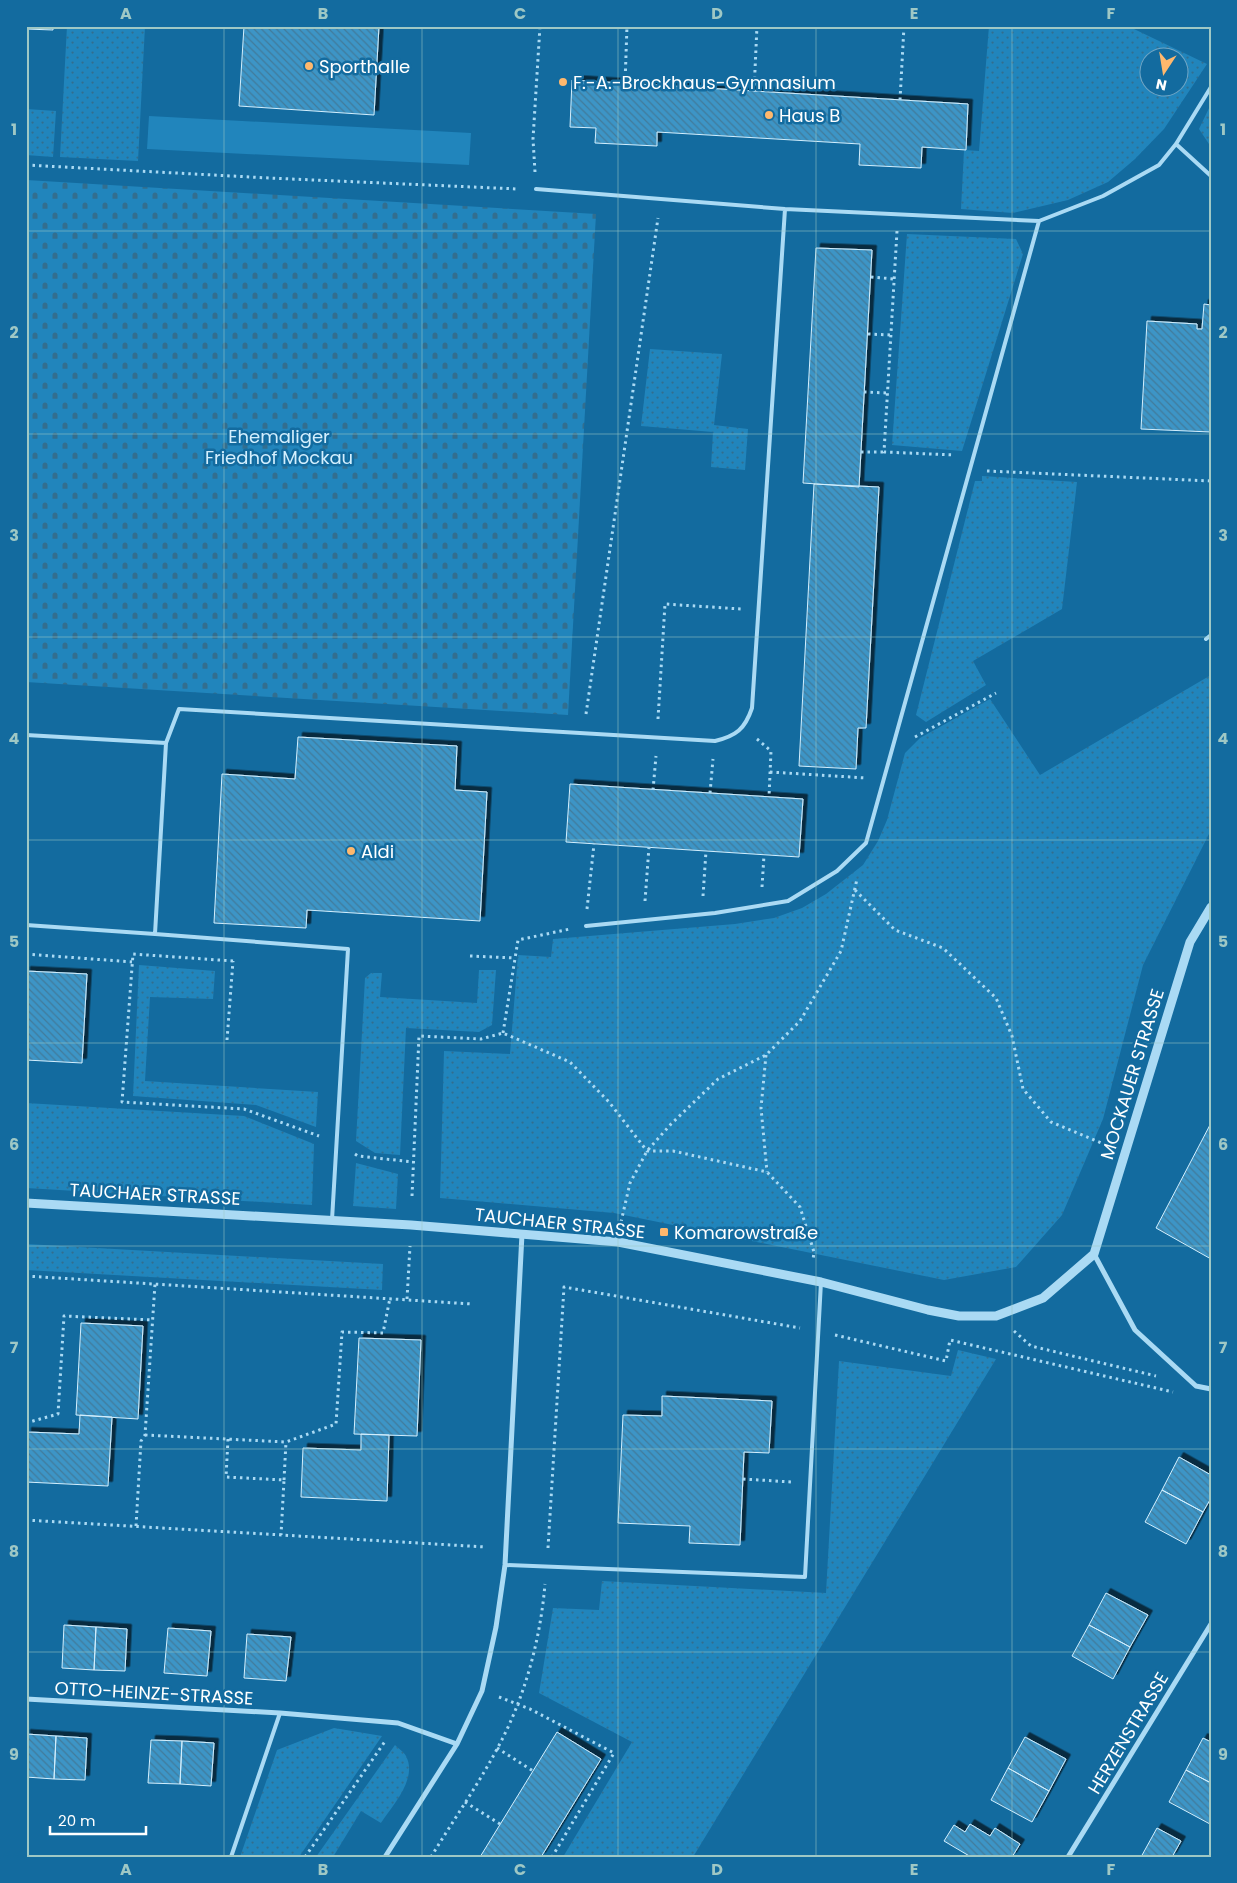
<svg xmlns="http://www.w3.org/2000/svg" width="1237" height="1883" font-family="Poppins,sans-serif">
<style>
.grass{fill:url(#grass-dots);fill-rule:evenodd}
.cemetery{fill:url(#cemetery-stones)}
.garden{fill:#2185bc}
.building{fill:url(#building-back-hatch);stroke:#d3effe;filter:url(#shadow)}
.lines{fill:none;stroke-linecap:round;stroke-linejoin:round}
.path{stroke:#aadaf4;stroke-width:3;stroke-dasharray:2.5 4;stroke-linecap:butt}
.service{stroke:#aadaf4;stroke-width:4}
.minor{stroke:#aadaf4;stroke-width:5}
.tertiary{stroke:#aadaf4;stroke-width:9}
.grid{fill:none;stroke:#9fc8c5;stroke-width:1;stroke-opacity:0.55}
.poi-dot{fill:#ffb86d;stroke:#136b9f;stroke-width:2}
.labels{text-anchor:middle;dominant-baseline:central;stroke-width:5;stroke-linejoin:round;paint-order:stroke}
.poi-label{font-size:18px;fill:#fff;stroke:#136b9f;text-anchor:start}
.park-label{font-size:18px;fill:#d3effe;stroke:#136b9f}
.street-label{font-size:18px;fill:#fff;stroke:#136b9f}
.neatline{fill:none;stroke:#9fc8c5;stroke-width:2}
.grid-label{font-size:16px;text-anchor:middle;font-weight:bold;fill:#9fc8c5}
</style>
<defs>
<pattern id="grass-dots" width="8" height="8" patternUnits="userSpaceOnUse" patternTransform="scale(1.25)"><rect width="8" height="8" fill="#2185bc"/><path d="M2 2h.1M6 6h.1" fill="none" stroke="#326e8f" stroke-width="1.8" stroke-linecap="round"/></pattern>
<pattern id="cemetery-stones" width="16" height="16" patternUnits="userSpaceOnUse" patternTransform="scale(1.25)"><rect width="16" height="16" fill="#2185bc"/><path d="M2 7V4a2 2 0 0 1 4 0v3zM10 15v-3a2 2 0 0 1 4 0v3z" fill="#326e8f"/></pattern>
<pattern id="building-back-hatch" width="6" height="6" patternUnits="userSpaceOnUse" patternTransform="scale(1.25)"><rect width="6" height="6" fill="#3c95c6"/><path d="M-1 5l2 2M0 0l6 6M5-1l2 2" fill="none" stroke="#427b9b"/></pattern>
<filter id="shadow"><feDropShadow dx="4.5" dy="-4.5" stdDeviation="0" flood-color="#0009"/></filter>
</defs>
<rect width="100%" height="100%" fill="#136b9f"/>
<path class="grass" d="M 67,26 L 145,26 L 138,161 L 60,157 Z
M 989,26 L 1134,26 L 1134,29 L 1207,64 L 1164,129 L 1135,159 L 1108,182 L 1068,200 L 1013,213 L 961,209 L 964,150 L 979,151 ZM 1150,58 L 1180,58 L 1180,88 L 1150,88 Z
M 1211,104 L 1211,147 L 1199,129 Z
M 26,109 L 56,111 L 53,157 L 26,155 Z
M 907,234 L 1016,239 L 1023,254 L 962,451 L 892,445 Z
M 650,349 L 722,354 L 714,425 L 748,429 L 745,470 L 711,467 L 713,432 L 641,426 Z
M 982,476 L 1077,482 L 1062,609 L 973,661 L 986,685 L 926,722 L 916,715 L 975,481 L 982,481 Z
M 1211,675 L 1211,830 L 1143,965 L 1103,1119 L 1062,1215 L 1016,1267 L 944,1280 L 614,1213 L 440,1198 L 444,1051 L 510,1054 L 518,955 L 551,957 L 553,939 L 735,924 L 774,918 L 802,908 L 826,894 L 863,865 L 878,841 L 887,820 L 905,753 L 920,738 L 990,699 L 1040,775 Z
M 139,965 L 215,971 L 213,999 L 150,997 L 145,1081 L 318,1092 L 316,1127 L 256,1105 L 133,1096 Z
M 479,970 L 496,970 L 492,1025 L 479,1032 L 406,1028 L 400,1155 L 375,1153 L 356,1141 L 365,978 L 371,973 L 382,973 L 380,997 L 477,1003 Z
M 26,1103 L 244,1116 L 314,1144 L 312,1205 L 26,1188 Z
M 356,1163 L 398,1174 L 396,1209 L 353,1206 Z
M 26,1244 L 383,1264 L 382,1290 L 26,1270 Z
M 958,1350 L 996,1359 L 693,1857 L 563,1857 L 632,1742 L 539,1693 L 553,1608 L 599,1610 L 602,1581 L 826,1593 L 839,1361 L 951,1376 Z
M 334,1728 L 382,1736 L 299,1857 L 240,1857 L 277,1750 Z
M 395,1745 C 398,1748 404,1752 406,1756 C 418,1779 392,1806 381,1823 L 361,1811 L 333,1857 L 316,1857 Z"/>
<path class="cemetery" d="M 26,180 L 596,214 L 568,715 L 26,682 Z"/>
<path class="garden" d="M 149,116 L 471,133 L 469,165 L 147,149 Z"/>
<path class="building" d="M 26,26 L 53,26 L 53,30 L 26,29 Z
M 244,26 L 379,26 L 374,115 L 239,106 Z
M 572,80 L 968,104 L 966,150 L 922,147 L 921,168 L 859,165 L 860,144 L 657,132 L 657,146 L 595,143 L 596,128 L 570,127 Z
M 816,248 L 872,250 L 859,487 L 803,483 Z
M 1204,304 L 1211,305 L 1211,432 L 1141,429 L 1147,321 L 1197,324 L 1197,329 L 1202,329 Z
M 814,484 L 879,487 L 866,728 L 858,728 L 856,769 L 799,766 Z
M 298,737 L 457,746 L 455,790 L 487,792 L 480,921 L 307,910 L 306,928 L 214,923 L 222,774 L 295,779 Z
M 570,784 L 803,799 L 799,857 L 566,842 Z
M 26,971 L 87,974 L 82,1063 L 26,1060 Z
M 1211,1123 L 1211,1259 L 1156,1228 Z
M 81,1323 L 143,1326 L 138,1419 L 76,1415 Z
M 359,1338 L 421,1340 L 417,1436 L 354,1434 Z
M 662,1396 L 772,1401 L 769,1453 L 744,1452 L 740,1545 L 689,1543 L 690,1526 L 618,1523 L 623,1415 L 662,1416 Z
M 80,1415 L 112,1417 L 108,1486 L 26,1482 L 27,1432 L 79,1434 Z
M 361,1434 L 389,1435 L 387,1501 L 301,1497 L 303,1448 L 361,1450 Z
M 1179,1457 L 1211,1475 L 1211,1498 L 1203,1512 L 1162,1490 Z
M 1162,1490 L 1203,1512 L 1186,1544 L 1145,1522 Z
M 1106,1593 L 1148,1615 L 1130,1647 L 1089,1625 Z
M 64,1625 L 96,1627 L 94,1670 L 62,1668 Z
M 1089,1625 L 1130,1647 L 1113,1679 L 1072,1656 Z
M 96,1627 L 127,1629 L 125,1671 L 94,1670 Z
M 168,1628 L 211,1631 L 207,1676 L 164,1673 Z
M 247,1634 L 291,1637 L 286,1681 L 244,1678 Z
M 557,1732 L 601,1759 L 541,1857 L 480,1857 Z
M 26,1734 L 56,1736 L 54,1779 L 26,1777 Z
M 56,1736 L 87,1738 L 85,1780 L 54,1779 Z
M 1025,1737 L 1066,1759 L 1049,1791 L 1008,1768 Z
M 1203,1738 L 1211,1742 L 1211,1783 L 1186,1770 Z
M 151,1740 L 182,1741 L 180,1784 L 148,1783 Z
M 182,1741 L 214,1743 L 211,1786 L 180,1784 Z
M 1008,1768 L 1049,1791 L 1032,1822 L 991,1800 Z
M 1186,1770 L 1211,1783 L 1210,1824 L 1169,1802 Z
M 970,1824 L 990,1836 L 995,1828 L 1020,1844 L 1012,1857 L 971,1857 L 944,1841 L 954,1825 L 965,1832 Z
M 1157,1828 L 1181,1841 L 1172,1857 L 1141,1857 Z"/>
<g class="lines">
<path class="path" d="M 929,26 L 942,27
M 625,84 L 627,26
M 754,92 L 757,26
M 900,100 L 904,26
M 26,165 L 269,178 L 518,189
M 535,172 L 533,139 L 540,26
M 897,231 L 884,452 L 955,455
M 871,277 L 894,279
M 868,334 L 891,335
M 864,392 L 888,393
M 861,452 L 884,452
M 987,471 L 1211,481
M 586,714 L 658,218
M 658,719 L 665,604 L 741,609
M 915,737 L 996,693
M 757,739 L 771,751 L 769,797
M 770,772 L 866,778
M 653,790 L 656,756
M 710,793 L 713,759
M 762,887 L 764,855
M 855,890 L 895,930 L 943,948 L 996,998 L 1012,1036 L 1023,1089 L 1051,1122 L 1106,1145
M 703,896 L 706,851
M 645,901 L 649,847
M 587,909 L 594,844
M 26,954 L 132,962
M 470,956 L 515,958
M 233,961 L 133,954 L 122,1102 L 244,1109 L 319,1136
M 503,1033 L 518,940 L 570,929
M 227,1040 L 233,961
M 766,1055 L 761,1108 L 767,1172
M 355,1154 L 358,1156 L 413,1162
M 412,1196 L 419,1036 L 481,1039 L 503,1033 L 570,1062 L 609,1102 L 647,1151 L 673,1151 L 767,1172 L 800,1207 L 814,1252 L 813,1260
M 621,1222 L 630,1183 L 647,1151 L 671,1124 L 718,1079 L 766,1055 L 800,1021 L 841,951 L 857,879
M 26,1276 L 472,1304
M 407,1299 L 410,1246
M 1014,1331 L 1031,1346 L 1156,1376
M 835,1335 L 946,1361 L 950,1340 L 1173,1392
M 26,1423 L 58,1414 L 64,1316 L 153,1320
M 145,1435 L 286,1442 L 336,1424 L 342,1332 L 383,1333 L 390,1298
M 228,1439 L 226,1477 L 284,1480 L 281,1535
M 743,1479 L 792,1482
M 284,1480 L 286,1442
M 26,1520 L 486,1547
M 136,1526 L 141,1441 L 145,1435 L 155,1284
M 548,1548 L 564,1287 L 800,1328
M 499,1697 L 530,1709 L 614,1753 L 552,1857
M 497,1748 L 533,1771
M 465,1802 L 500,1824
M 305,1857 L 386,1740
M 431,1857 C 457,1814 488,1771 509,1725 C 529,1681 541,1632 545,1584"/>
<path class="service" d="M 1176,144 L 1211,176
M 536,189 L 785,209 L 1039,221 L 1103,196 L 1159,165 L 1176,144 L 1211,87
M 1206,639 L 1211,635
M 26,735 L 166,743 L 155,934 L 26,925
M 166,743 L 179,709 L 715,741 C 736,736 745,729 752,708 L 785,209
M 586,926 L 715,913 L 788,901 L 837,871 L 866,843 L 1039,221
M 155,934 L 348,949 L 332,1220
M 505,1565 L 805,1577 L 821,1282
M 231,1857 L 280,1713"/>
<path class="minor" d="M 1094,1254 L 1135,1330 L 1196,1386 L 1211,1389
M 26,1699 L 280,1713 L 398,1723 L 457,1744
M 385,1857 L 457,1744 L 482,1691 L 496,1627 L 505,1565 L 522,1234
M 1068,1857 L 1211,1624"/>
<path class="tertiary" d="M 26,1203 L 411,1225 L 618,1242 L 821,1282 L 928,1310 L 959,1316 L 996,1316 L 1043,1298 L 1094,1254 L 1190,942 L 1211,907"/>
</g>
<path class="grid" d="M 224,26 L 224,1857M 422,26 L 422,1857M 618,26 L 618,1857M 816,26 L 816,1857M 1012,26 L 1012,1857M 26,231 L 1211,231M 26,434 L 1211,434M 26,637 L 1211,637M 26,840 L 1211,840M 26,1043 L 1211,1043M 26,1246 L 1211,1246M 26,1449 L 1211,1449M 26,1652 L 1211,1652"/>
<g class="poi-dot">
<circle cx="309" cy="66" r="5"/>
<circle cx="563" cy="82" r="5"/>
<circle cx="769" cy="115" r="5"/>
<circle cx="351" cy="851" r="5"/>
<rect x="659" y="1227" width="10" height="10" rx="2.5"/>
</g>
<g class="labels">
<g class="poi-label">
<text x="319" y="66">Sporthalle</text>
<text x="573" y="82">F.-A.-Brockhaus-Gymnasium</text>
<text x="779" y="115">Haus B</text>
<text x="361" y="851">Aldi</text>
<text x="674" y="1232">Komarowstraße</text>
</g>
<g class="park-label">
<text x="279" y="436">Ehemaliger<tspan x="279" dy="21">Friedhof Mockau</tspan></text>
</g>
<g class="street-label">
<text transform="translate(1132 1074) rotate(-73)">MOCKAUER STRASSE</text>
<text transform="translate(155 1194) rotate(3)">TAUCHAER STRASSE</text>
<text transform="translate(560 1223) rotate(6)">TAUCHAER STRASSE</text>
<text transform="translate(154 1693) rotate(3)">OTTO-HEINZE-STRASSE</text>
<text transform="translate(1128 1733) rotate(-59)">HERZENSTRASSE</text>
</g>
</g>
<rect width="1237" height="1883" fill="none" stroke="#136b9f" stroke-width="55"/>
<g transform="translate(1164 72) rotate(192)"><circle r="24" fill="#136b9f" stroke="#71a6c5"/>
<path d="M0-4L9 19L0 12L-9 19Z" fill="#ffb86d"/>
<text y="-8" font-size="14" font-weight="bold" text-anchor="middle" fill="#ffffff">N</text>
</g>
<path d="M50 1826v8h96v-8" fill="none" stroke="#ffffff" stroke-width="2.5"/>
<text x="58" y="1826" font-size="15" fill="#ffffff" stroke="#136b9f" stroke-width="4" paint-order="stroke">20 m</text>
<rect x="28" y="28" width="1182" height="1828" class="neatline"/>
<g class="grid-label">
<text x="126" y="19">A</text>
<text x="323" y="19">B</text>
<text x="520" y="19">C</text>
<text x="717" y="19">D</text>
<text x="914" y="19">E</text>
<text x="1111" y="19">F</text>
<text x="14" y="135">1</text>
<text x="1223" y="135">1</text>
<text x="14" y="338">2</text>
<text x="1223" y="338">2</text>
<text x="14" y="541">3</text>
<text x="1223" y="541">3</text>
<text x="14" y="744">4</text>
<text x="1223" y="744">4</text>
<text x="14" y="947">5</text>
<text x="1223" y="947">5</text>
<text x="14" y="1150">6</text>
<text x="1223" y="1150">6</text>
<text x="14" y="1353">7</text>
<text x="1223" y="1353">7</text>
<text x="14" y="1557">8</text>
<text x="1223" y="1557">8</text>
<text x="14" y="1760">9</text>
<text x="1223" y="1760">9</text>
<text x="126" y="1875">A</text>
<text x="323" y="1875">B</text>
<text x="520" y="1875">C</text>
<text x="717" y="1875">D</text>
<text x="914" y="1875">E</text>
<text x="1111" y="1875">F</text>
</g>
</svg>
